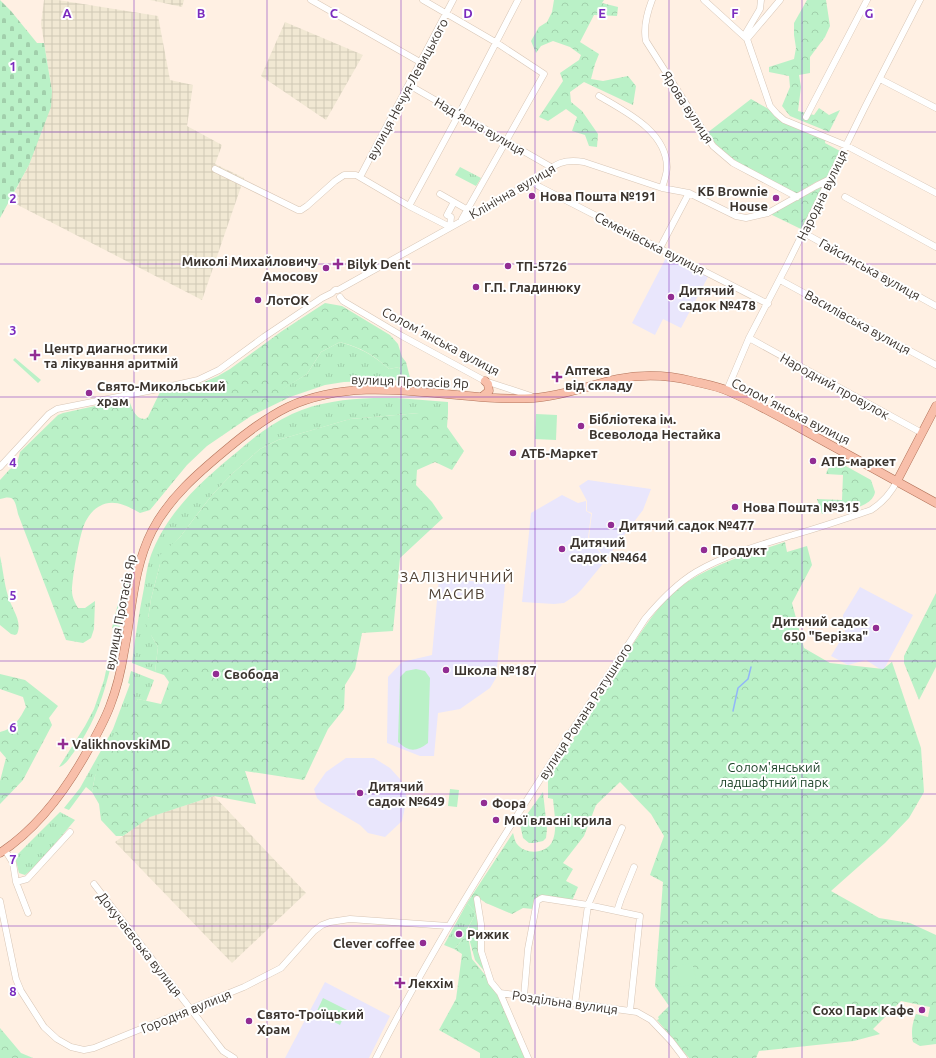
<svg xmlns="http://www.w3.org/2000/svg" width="936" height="1058" font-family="Ubuntu,sans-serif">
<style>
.industrial{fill:url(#industrial-grid)}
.education{fill:#e9e6fc}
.grass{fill:url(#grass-tufts)}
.forest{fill:url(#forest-crowns)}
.cemetery{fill:url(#cemetery-stones)}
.pitch{fill:#baf1c7}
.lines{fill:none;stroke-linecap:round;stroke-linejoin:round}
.stream{stroke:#92b6f8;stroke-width:1.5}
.minor-casing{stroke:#d8c6b6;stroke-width:7}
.major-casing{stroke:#b3735a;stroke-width:9}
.minor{stroke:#fff;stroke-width:6}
.major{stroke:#f8bfaa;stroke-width:8}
.grid{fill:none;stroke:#7b2cbf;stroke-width:1;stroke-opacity:0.55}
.poi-dot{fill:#922d93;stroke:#fff;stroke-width:1.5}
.labels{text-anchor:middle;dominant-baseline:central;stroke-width:4;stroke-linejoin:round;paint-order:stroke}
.street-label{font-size:13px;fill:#3b342e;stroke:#fff}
.poi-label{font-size:13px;font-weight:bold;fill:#3b342e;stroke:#fff;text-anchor:start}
.park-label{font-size:13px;fill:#1e4429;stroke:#fff}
.quarter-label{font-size:15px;letter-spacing:1px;fill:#4d3f32;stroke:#fff}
.grid-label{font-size:13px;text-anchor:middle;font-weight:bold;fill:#7b2cbf;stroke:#fff;stroke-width:4;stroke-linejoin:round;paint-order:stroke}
</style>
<defs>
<pattern id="industrial-grid" width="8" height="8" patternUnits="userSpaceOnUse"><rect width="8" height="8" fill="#f1e8d3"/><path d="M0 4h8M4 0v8" fill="none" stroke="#d0c8b5"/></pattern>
<pattern id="grass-tufts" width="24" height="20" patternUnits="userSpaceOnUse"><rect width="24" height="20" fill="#baf1c7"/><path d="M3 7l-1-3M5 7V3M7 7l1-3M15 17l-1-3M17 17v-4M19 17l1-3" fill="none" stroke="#a1cfab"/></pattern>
<pattern id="forest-crowns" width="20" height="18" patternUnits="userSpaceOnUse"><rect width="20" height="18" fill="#baf1c7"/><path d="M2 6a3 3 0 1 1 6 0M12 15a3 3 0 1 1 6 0" fill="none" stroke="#a1cfab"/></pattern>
<pattern id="cemetery-stones" width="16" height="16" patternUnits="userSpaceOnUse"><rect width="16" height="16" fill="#baf1c7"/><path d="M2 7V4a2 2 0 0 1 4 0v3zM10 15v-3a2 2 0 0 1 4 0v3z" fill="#a1cfab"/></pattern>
</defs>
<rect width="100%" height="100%" fill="#fff0e3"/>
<path class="industrial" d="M 44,0 L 58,0 L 158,16 L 170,80 L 193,85 L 187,126 L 222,145 L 215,164 L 244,178 L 202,300 L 10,201 L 29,165 L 52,91 L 41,24 Z
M 150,0 L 184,0 L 182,7 Z
M 285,22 L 363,55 L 326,120 L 261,76 Z
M 214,796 L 306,893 L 232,963 L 115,842 L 149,817 Z"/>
<path class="education" d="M 668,254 L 709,275 L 681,328 L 663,319 L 655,335 L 632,323 Z
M 588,480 L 651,489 L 643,510 L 606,559 L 589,537 L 592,513 L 587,511 L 587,501 L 579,486 Z
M 562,495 L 578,503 L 586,501 L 586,511 L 591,514 L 588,538 L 606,560 L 582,589 L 576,595 L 564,603 L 554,604 L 522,602 L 531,513 Z
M 439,578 L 505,584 L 496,678 L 490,688 L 460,709 L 438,713 L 434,756 L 420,756 L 387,743 L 388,677 L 402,662 L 432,655 Z
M 860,587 L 913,615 L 883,671 L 866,660 L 848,665 L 831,656 L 845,633 L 845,626 L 843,619 L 843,615 Z
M 346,758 L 374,758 L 390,768 L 400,779 L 407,798 L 402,821 L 385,837 L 368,833 L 360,825 L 321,802 L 317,798 L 314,789 L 326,772 Z
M 325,982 L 390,1016 L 369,1058 L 285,1058 Z"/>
<path class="grass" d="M 460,167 L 481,178 L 476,186 L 455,175 Z
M 340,342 C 362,349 372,354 389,369 L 399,367 L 404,380 L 344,382 L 325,385 L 290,397 L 282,389 L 307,374 L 321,352 Z
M 15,358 L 41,380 L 38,383 L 13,360 Z
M 374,398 L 397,398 L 448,402 L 448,413 L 419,413 L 350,419 L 316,429 L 278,440 L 260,449 L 232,474 L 212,495 L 180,537 L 172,545 L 160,564 L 151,599 L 148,619 L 152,637 L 158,647 L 155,672 L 132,663 C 135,638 139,613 144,588 C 146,575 148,561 153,550 C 170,509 204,479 237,452 C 254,437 271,424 292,414 C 318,402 346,399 374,398 Z
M 129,572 L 132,574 L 119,629 L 112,628 L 125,575 Z
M 114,633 L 117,635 C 109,679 100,716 74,752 C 69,758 66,765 59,767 L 85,726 L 94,709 L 104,680 Z
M 131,671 L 154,680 L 146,701 L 138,699 L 95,776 L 92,792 L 86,787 L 69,810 L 64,808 L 80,788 L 113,729 L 130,684 L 128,683 Z
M 60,812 L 75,820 L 38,864 L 25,875 L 19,873 L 15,857 Z
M 467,903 L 476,913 L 459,944 L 454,949 L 444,945 Z"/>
<path class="forest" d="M 554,0 L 604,0 L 602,3 L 618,7 L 617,16 L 594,15 L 580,42 L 599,54 L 595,64 L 591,79 L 603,81 L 628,76 L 636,86 L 633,105 L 584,82 L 570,92 L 571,102 L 582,111 L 598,134 L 597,147 L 589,146 L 585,135 L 572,131 L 577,117 L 566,109 L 548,121 L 539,117 L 563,81 L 560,73 L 579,60 L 581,55 L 570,47 L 553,41 L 541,46 L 536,53 L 531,41 L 539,27 L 547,22 L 552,12 Z
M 807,0 L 826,0 L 830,26 L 825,37 L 810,57 L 810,73 L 799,75 L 801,87 L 798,111 L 814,115 L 819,108 L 829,115 L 840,110 L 829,132 L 790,116 L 782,106 L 790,87 L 789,76 L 769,72 L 769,67 L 794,59 L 796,48 L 794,35 L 794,23 Z
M 751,99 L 777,114 L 826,137 L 825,143 L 840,151 L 828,177 L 816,182 L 796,194 C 765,177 727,163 707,133 Z
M 830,179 L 805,231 L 768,213 Z
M 325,303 L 342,306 L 390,335 L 398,344 L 402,357 L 406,362 L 410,378 L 404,380 L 399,367 L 389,369 C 372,354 362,348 340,342 L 321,352 L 307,374 L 283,389 L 290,397 L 251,416 L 207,446 L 187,465 L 150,510 L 140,513 C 128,506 113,498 100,506 C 95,508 90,514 87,519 C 80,528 72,579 72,591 C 72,597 75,603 78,608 L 85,608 L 95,601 L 94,629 L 91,638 L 83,643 L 66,640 L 18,514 C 15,501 15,494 0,499 L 0,480 L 10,469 L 15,467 L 17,464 L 20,452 L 58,415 L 63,413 L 127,399 L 129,400 C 132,408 135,419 145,419 L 148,417 L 160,392 L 197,385 L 218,376 L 230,369 L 282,331 Z
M 419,413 L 448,413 L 447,427 L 464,451 L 452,470 L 435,462 L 417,470 L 416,485 L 432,502 L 443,518 L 400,558 L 393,631 L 362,633 L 355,669 L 345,685 L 344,709 L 328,729 L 304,780 L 245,771 L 256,804 L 214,796 L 150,817 L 123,836 L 116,836 L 101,820 L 99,804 L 92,792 L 95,776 L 104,749 L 138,699 L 161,704 L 169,682 L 164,675 L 155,672 L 158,647 L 152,637 L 145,622 L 148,619 L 151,599 L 160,564 L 157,563 L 158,557 L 161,554 L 180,537 L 212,495 L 232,474 L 260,449 L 278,440 L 350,419 Z
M 833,460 L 835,460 L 871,480 L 875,492 C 872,510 837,511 822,514 L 817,499 L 842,500 L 843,475 L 826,474 L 827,471 Z
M 785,542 L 787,552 L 807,546 L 812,565 L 792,603 L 804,648 L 830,663 L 883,669 L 892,662 L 921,748 L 924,792 L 909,818 L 885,843 L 831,891 L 879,918 L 910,923 L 936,935 L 936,1044 L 920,1046 L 913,1042 C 911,1031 912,1024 916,1014 L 928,1017 L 930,1007 L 901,1001 L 873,1029 L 880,1034 L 854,1041 L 759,1051 L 756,1058 L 689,1058 L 657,1020 L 659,1019 L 658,1017 L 669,1006 L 655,986 L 663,882 L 650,875 L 664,836 L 651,814 L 620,782 L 596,805 L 584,836 L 563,863 L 573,869 L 566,881 L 578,887 L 572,901 L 541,896 L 533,909 L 523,908 L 512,914 L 486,903 L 477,897 L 474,900 L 480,925 L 480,951 L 490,978 L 475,960 L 470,942 L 469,926 L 476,913 L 467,903 L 513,833 C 514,836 515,842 517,844 C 525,855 546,854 552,842 C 558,830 554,812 553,799 L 548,798 L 548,780 C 575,737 600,693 628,652 C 643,629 658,605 679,588 C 709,565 749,554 785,542 Z
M 0,556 C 3,569 4,583 8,596 C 11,608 23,621 17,634 L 15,635 L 11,634 L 0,625 Z
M 936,593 L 936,667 L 919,700 L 904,663 L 904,656 Z
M 0,674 L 25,680 L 58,706 L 49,718 L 52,725 L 23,780 L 0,804 L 0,781 L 6,758 L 0,751 L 0,732 C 14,729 20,718 26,707 L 23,697 L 0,689 Z
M 543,792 L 547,829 L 546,838 L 543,841 L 534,843 L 529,843 L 523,838 L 520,824 Z
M 467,929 L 472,959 L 491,982 L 528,1058 L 480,1058 L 480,1053 L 439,1030 L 456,999 L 462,954 L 454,949 L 459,944 Z
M 0,1028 L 21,1053 L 33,1058 L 0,1058 Z"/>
<path class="cemetery" d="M 0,0 L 11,11 L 37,43 L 44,43 L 52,91 L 51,107 L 29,165 L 0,218 Z"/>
<path class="pitch" d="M 536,414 L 557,415 L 556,440 L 535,439 Z
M 416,669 L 425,671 L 430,678 L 428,743 C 416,752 409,752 398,742 L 400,677 L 406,671 Z
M 450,789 L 459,790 L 457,807 L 448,806 Z
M 692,962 L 697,983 L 681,987 L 676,967 Z
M 323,998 L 347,1010 L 340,1025 L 316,1013 Z"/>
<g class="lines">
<path class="stream" d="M 733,711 L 738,688 L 748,679 L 751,667"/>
<g class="minor-casing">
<path id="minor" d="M 311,0 L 420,62
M 423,0 L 497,43 L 544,74 L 462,219
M 652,0 C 647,13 643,27 646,41 L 713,146 L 733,163 L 797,197
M 704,0 L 747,39 L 770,106 L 777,114 L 784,120 L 847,146 L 936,193
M 744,36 L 760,9 L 761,0
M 747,39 L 780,0
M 880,79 L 936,108
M 409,85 L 551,167
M 599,96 C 626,112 666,131 667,167 C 667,174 664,181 662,188
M 806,117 L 867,0
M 215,169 L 298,210 L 301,210 L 307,206 L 335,181 L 344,175 L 356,175 L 409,206 L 450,227 L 451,217 L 447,215 L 454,202 L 440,194
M 360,177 L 453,0
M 532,182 L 540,187 L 768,304
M 845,197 L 936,247
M 454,202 L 468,210
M 409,206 L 459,114 L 518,0
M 804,233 L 936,306
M 660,248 L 689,193
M 780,280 L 936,365
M 340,297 L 343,301 L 402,336 L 485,381 L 531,396
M 749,338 L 922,433
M 727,390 L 749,338 L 787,265 L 865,107 L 920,0
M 0,467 L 49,414 L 57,409 L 153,390 L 198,380 L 219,370 L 264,337 L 322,298 L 332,293 L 335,290 L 338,290 L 532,182 C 553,167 558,158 584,162 L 662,188 L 689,193 L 736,216 L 746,218 L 768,213 L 816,186 L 830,179
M 5,850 L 13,863 L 16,882 L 28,913
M 16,882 L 27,879 L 70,832
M 94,884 L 223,1051 L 234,1058
M 477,899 L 481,924 L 481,951 L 491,982 L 500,993 L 528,1058
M 0,901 L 16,979 L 21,991 L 44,1027 L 57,1039 L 71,1047 L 84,1050 L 94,1048 L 244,987 L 281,968 L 314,931 L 322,925 L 330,922 L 350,919 L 448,926
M 617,911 L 621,899 L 634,867
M 500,993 L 637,1012 L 651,1020 L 671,1041 L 684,1058
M 524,996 L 528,949 L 537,901 L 542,898 L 588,905 L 640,916 L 630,1011
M 575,1004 L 588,905 L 622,828
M 376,1058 C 454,905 551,763 645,619 C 660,601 676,584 696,572 C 725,555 760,545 793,535 C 819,528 845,519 871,510 C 882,503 891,493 897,481"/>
</g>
<g class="major-casing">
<path id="major" d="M 483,396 L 489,391 L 488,384 L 485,381
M 897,481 L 936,406
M 0,853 C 38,828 66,790 88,750 C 96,736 104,722 110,706 C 117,688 121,671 124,652 C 132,612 133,568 152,531 C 169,498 198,473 227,449 C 246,433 265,418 288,407 C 367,371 451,403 534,398 C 563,396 590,385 618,379 C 643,374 668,375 692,381 C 704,384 717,386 728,391 C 758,404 787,421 816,437 C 856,459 896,481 936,503"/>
</g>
<use href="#minor" class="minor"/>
<use href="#major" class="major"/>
</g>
<path class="grid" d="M 134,0 L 134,1058M 267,0 L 267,1058M 401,0 L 401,1058M 535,0 L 535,1058M 669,0 L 669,1058M 802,0 L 802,1058M 0,132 L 936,132M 0,264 L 936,264M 0,397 L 936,397M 0,529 L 936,529M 0,661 L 936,661M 0,794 L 936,794M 0,926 L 936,926"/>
<g class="poi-dot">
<circle cx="532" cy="196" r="4"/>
<circle cx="776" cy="198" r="4"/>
<path d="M336 258h4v4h4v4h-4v4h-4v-4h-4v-4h4z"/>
<circle cx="508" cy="266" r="4"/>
<circle cx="326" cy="268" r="4"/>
<circle cx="476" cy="287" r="4"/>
<circle cx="671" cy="297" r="4"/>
<circle cx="258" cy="300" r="4"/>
<path d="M33 349h4v4h4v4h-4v4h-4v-4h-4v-4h4z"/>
<path d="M555 371h4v4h4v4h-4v4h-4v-4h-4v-4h4z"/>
<circle cx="89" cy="393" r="4"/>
<circle cx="581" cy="426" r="4"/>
<circle cx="513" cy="453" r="4"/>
<circle cx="813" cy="461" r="4"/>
<circle cx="735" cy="507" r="4"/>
<circle cx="611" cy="525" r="4"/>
<circle cx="562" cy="549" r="4"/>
<circle cx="704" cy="550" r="4"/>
<circle cx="876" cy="628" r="4"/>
<circle cx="446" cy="670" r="4"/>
<circle cx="216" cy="674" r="4"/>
<path d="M61 738h4v4h4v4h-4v4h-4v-4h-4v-4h4z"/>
<circle cx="360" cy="793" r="4"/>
<circle cx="484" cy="803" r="4"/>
<circle cx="496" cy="820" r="4"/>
<circle cx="459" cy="934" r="4"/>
<circle cx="423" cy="943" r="4"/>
<path d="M398 977h4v4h4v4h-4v4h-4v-4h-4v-4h4z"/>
<circle cx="922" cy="1010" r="4"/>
<circle cx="249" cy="1021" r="4"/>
</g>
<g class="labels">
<g class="street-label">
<text transform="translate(407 89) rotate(-62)">вулиця Нечуя-Левицького</text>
<text transform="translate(688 107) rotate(57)">Ярова вулиця</text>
<text transform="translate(480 126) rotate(30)">Надʼярна вулиця</text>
<text transform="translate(512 191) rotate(-30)">Клінічна вулиця</text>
<text transform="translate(822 195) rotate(-64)">Народна вулиця</text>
<text transform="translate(650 243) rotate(27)">Семенівська вулиця</text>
<text transform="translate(870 269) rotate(29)">Гайсинська вулиця</text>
<text transform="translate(858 322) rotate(29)">Василівська вулиця</text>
<text transform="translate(441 341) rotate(28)">Соломʼянська вулиця</text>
<text transform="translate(410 381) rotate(2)">вулиця Протасів Яр</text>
<text transform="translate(835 386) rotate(29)">Народний провулок</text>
<text transform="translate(791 411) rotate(27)">Соломʼянська вулиця</text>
<text transform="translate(120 612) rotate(-79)">вулиця Протасів Яр</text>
<text transform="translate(585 711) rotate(-57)">вулиця Романа Ратушного</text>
<text transform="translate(140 944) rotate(52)">Докучаєвська вулиця</text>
<text transform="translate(565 1002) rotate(8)">Роздільна вулиця</text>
<text transform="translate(186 1011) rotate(-22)">Городня вулиця</text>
</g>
<g class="poi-label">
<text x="768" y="191" text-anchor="end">КБ Brownie<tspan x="768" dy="15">House</tspan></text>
<text x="540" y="196">Нова Пошта №191</text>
<text x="318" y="261" text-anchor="end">Миколі Михайловичу<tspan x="318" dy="15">Амосову</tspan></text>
<text x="347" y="264">Bilyk Dent</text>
<text x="516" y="266">ТП-5726</text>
<text x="484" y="287">Г.П. Гладинюку</text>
<text x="679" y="290">Дитячий<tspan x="679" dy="15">садок №478</tspan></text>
<text x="266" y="300">ЛотОК</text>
<text x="44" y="348">Центр диагностики<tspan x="44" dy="15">та лікування аритмій</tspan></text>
<text x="565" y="370">Аптека<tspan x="565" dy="15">від складу</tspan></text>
<text x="97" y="386">Свято-Микольський<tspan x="97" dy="15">храм</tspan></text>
<text x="589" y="419">Бібліотека ім.<tspan x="589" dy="15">Всеволода Нестайка</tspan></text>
<text x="521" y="453">АТБ-Маркет</text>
<text x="821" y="461">АТБ-маркет</text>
<text x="743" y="507">Нова Пошта №315</text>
<text x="619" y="525">Дитячий садок №477</text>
<text x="570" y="542">Дитячий<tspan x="570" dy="15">садок №464</tspan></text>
<text x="712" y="550">Продукт</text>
<text x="868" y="621" text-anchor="end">Дитячий садок<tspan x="868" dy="15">650 "Берізка"</tspan></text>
<text x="454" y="670">Школа №187</text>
<text x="224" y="674">Свобода</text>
<text x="72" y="744">ValikhnovskiMD</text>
<text x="368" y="786">Дитячий<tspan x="368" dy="15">садок №649</tspan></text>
<text x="492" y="803">Фора</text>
<text x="504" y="820">Мої власні крила</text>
<text x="467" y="934">Рижик</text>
<text x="415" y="943" text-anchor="end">Clever coffee</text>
<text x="408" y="983">Лекхім</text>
<text x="914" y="1010" text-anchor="end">Сохо Парк Кафе</text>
<text x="257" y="1014">Свято-Троїцький<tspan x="257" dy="15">Храм</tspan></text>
</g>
<g class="park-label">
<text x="774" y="767">Солом'янський<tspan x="774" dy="15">ладшафтний парк</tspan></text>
</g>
<g class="quarter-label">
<text x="457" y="576">ЗАЛІЗНИЧНИЙ<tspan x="457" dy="17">МАСИВ</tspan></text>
</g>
</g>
<g class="grid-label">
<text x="67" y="18">A</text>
<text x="201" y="18">B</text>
<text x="334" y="18">C</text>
<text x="468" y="18">D</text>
<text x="602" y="18">E</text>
<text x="735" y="18">F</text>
<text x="869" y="18">G</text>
<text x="13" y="71">1</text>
<text x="13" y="203">2</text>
<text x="13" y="335">3</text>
<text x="13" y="467">4</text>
<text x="13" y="600">5</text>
<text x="13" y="732">6</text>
<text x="13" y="864">7</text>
<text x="13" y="996">8</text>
</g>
</svg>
